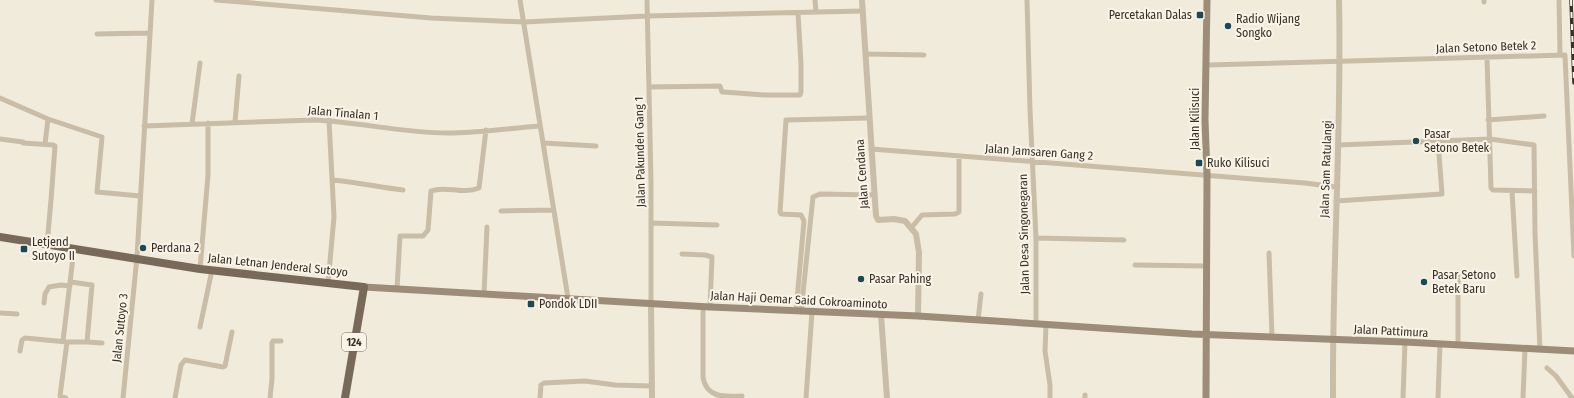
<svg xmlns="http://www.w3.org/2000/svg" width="1574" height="398" font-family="'Fira Sans Condensed',sans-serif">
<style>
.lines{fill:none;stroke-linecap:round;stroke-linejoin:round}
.minor{stroke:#c9bda7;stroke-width:5}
.tertiary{stroke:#c9bda7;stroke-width:6}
.secondary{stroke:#9d8c78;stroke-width:7}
.primary{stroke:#786958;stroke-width:8}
.rail-casing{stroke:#362e27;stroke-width:3.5}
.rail{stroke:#f9f4e7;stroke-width:2;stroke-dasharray:6;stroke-linecap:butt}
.poi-dot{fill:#1d4957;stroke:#f9f4e7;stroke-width:1.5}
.labels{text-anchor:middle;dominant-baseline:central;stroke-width:4;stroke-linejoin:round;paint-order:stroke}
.shield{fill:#f9f4e7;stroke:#706961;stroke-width:1}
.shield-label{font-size:11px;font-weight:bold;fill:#362e27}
.poi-label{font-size:12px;fill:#362e27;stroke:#f9f4e7;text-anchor:start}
.street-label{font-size:12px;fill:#362e27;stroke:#f9f4e7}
</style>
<rect width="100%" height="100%" fill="#f1ebdb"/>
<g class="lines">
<path class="minor" d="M 216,0 L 431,18 L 524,22 L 647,16 L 863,11
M 520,0 L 568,298
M 647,0 L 651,182 L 651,303
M 815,0 L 816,12
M 1027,0 L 1030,110 L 1036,238 L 1036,324
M 1559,0 L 1560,54
M 1484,2 L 1484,0
M 97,34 L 149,33
M 866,54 L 924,55
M 1487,58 L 1491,188 L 1493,190 L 1535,191
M 1207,65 L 1565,55 L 1574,256
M 649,87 L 720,86 L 722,92 L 724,92 L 765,95 L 800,95 L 801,92 L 801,64 L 798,13
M 0,98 L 48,119 L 45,144
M 48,119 L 102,137 L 97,192 L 140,196
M 1488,120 L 1544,116
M 235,122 L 239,76
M 192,124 L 200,63
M 144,126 L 314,120 C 359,122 403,133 448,133 C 479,133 510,128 540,126
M 0,139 L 23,142
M 23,143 L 53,145 L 55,146 L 51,200 L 47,245
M 543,143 L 596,146
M 1338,145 L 1490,139 L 1534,145 L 1535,233 L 1540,350
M 871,149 L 1305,183 L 1336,187
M 332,180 C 356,182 379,187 403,190
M 1512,191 L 1517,276
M 1336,201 L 1442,194 L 1438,141
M 501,211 L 554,210
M 651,223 L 717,225
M 912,227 L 922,215 L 955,214 L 959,212 L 959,156
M 1036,238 L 1124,240
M 1269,253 L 1272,337
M 682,254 L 705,255 L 712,257 L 710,307
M 1135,265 L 1206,266
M 200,269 L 208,175 L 208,123
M 71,282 L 92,285 L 87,342
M 328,283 L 334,217 L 329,120
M 397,289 L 400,236 L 423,236 L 428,230 L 431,191 C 445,185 462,195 479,188 L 486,130
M 484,294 L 487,227
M 44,303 L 45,294 L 49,287 L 61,285 L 70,286
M 703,307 L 703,377 C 706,398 725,397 742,396
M 796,311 L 804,221 L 801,215 L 781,214 L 780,212 L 786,120 L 869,118
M 801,312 L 813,197 L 820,194 L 874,195
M 0,313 L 17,314
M 978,320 L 981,294
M 1046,325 L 1045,351 L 1050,385 L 1050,398
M 200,327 L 212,270
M 63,341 L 74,249
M 1458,345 L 1458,272
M 20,351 L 22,340 L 25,338 L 67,342 L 87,342 L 102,343
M 1547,368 L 1556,376 L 1572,398
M 1085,395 L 1085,398
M 66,398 L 60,396 L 67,342
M 123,398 L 137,257 L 152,0
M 175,398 L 181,365 L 185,360 L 223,367 L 225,366 L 232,332
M 270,398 L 272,379 L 272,343 L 273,341 L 281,341
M 540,398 L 541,385 L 544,383 L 585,381 L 615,385 L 652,386
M 806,398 L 812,312
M 1403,398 L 1405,342
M 1438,398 L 1440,344
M 1523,398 L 1525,349"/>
<path class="tertiary" d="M 862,0 L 876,216 L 878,220 L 894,219 L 905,221 L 916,234 L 919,253 L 918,316
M 651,303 L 652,398
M 881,315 L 887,398
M 1333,398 C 1332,265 1342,133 1339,0"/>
<path class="secondary" d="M 364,287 L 710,307 L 918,316 L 1192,334 L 1405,342 L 1574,351
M 1206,398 L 1207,175 L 1205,120 L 1207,0"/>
<path class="primary" d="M 0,237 L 200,269 L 364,287 L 345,398"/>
<g class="rail-casing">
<path id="rail" d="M 1571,0 L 1574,83"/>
</g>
<use href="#rail" class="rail"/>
</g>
<g class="poi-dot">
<rect x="1196" y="11" width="8" height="8" rx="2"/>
<circle cx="1228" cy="26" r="4"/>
<circle cx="1416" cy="141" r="4"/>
<rect x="1195" y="159" width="8" height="8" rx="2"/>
<circle cx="143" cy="248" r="4"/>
<rect x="20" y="245" width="8" height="8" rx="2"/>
<circle cx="861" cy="279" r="4"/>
<circle cx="1424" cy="282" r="4"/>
<rect x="527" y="300" width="8" height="8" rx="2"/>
</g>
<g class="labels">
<rect class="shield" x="342" y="333" width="24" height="18" rx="3"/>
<g class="shield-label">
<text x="354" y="342">124</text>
</g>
<g class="poi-label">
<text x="1192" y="15" text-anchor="end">Percetakan Dalas</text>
<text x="1236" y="19">Radio Wijang<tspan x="1236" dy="14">Songko</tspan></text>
<text x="1424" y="134">Pasar<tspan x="1424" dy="14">Setono Betek</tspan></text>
<text x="1207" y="163">Ruko Kilisuci</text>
<text x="32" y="242">Letjend<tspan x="32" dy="14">Sutoyo II</tspan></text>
<text x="151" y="248">Perdana 2</text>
<text x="1432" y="275">Pasar Setono<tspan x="1432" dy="14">Betek Baru</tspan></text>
<text x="869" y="279">Pasar Pahing</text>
<text x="539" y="304">Pondok LDII</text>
</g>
<g class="street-label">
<text transform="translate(1486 47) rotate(-2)">Jalan Setono Betek 2</text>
<text transform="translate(343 113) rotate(5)">Jalan Tinalan 1</text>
<text transform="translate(1195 119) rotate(-90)">Jalan Kilisuci</text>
<text transform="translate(640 152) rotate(-91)">Jalan Pakunden Gang 1</text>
<text transform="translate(1039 152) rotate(4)">Jalan Jamsaren Gang 2</text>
<text transform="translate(1326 169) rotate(-88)">Jalan Sam Ratulangi</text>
<text transform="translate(862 174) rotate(-94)">Jalan Cendana</text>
<text transform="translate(1024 234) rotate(-91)">Jalan Desa Singonegaran</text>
<text transform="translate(278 265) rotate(6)">Jalan Letnan Jenderal Sutoyo</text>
<text transform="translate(799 300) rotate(3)">Jalan Haji Oemar Said Cokroaminoto</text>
<text transform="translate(120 328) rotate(-84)">Jalan Sutoyo 3</text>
<text transform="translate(1391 331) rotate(3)">Jalan Pattimura</text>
</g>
</g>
</svg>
